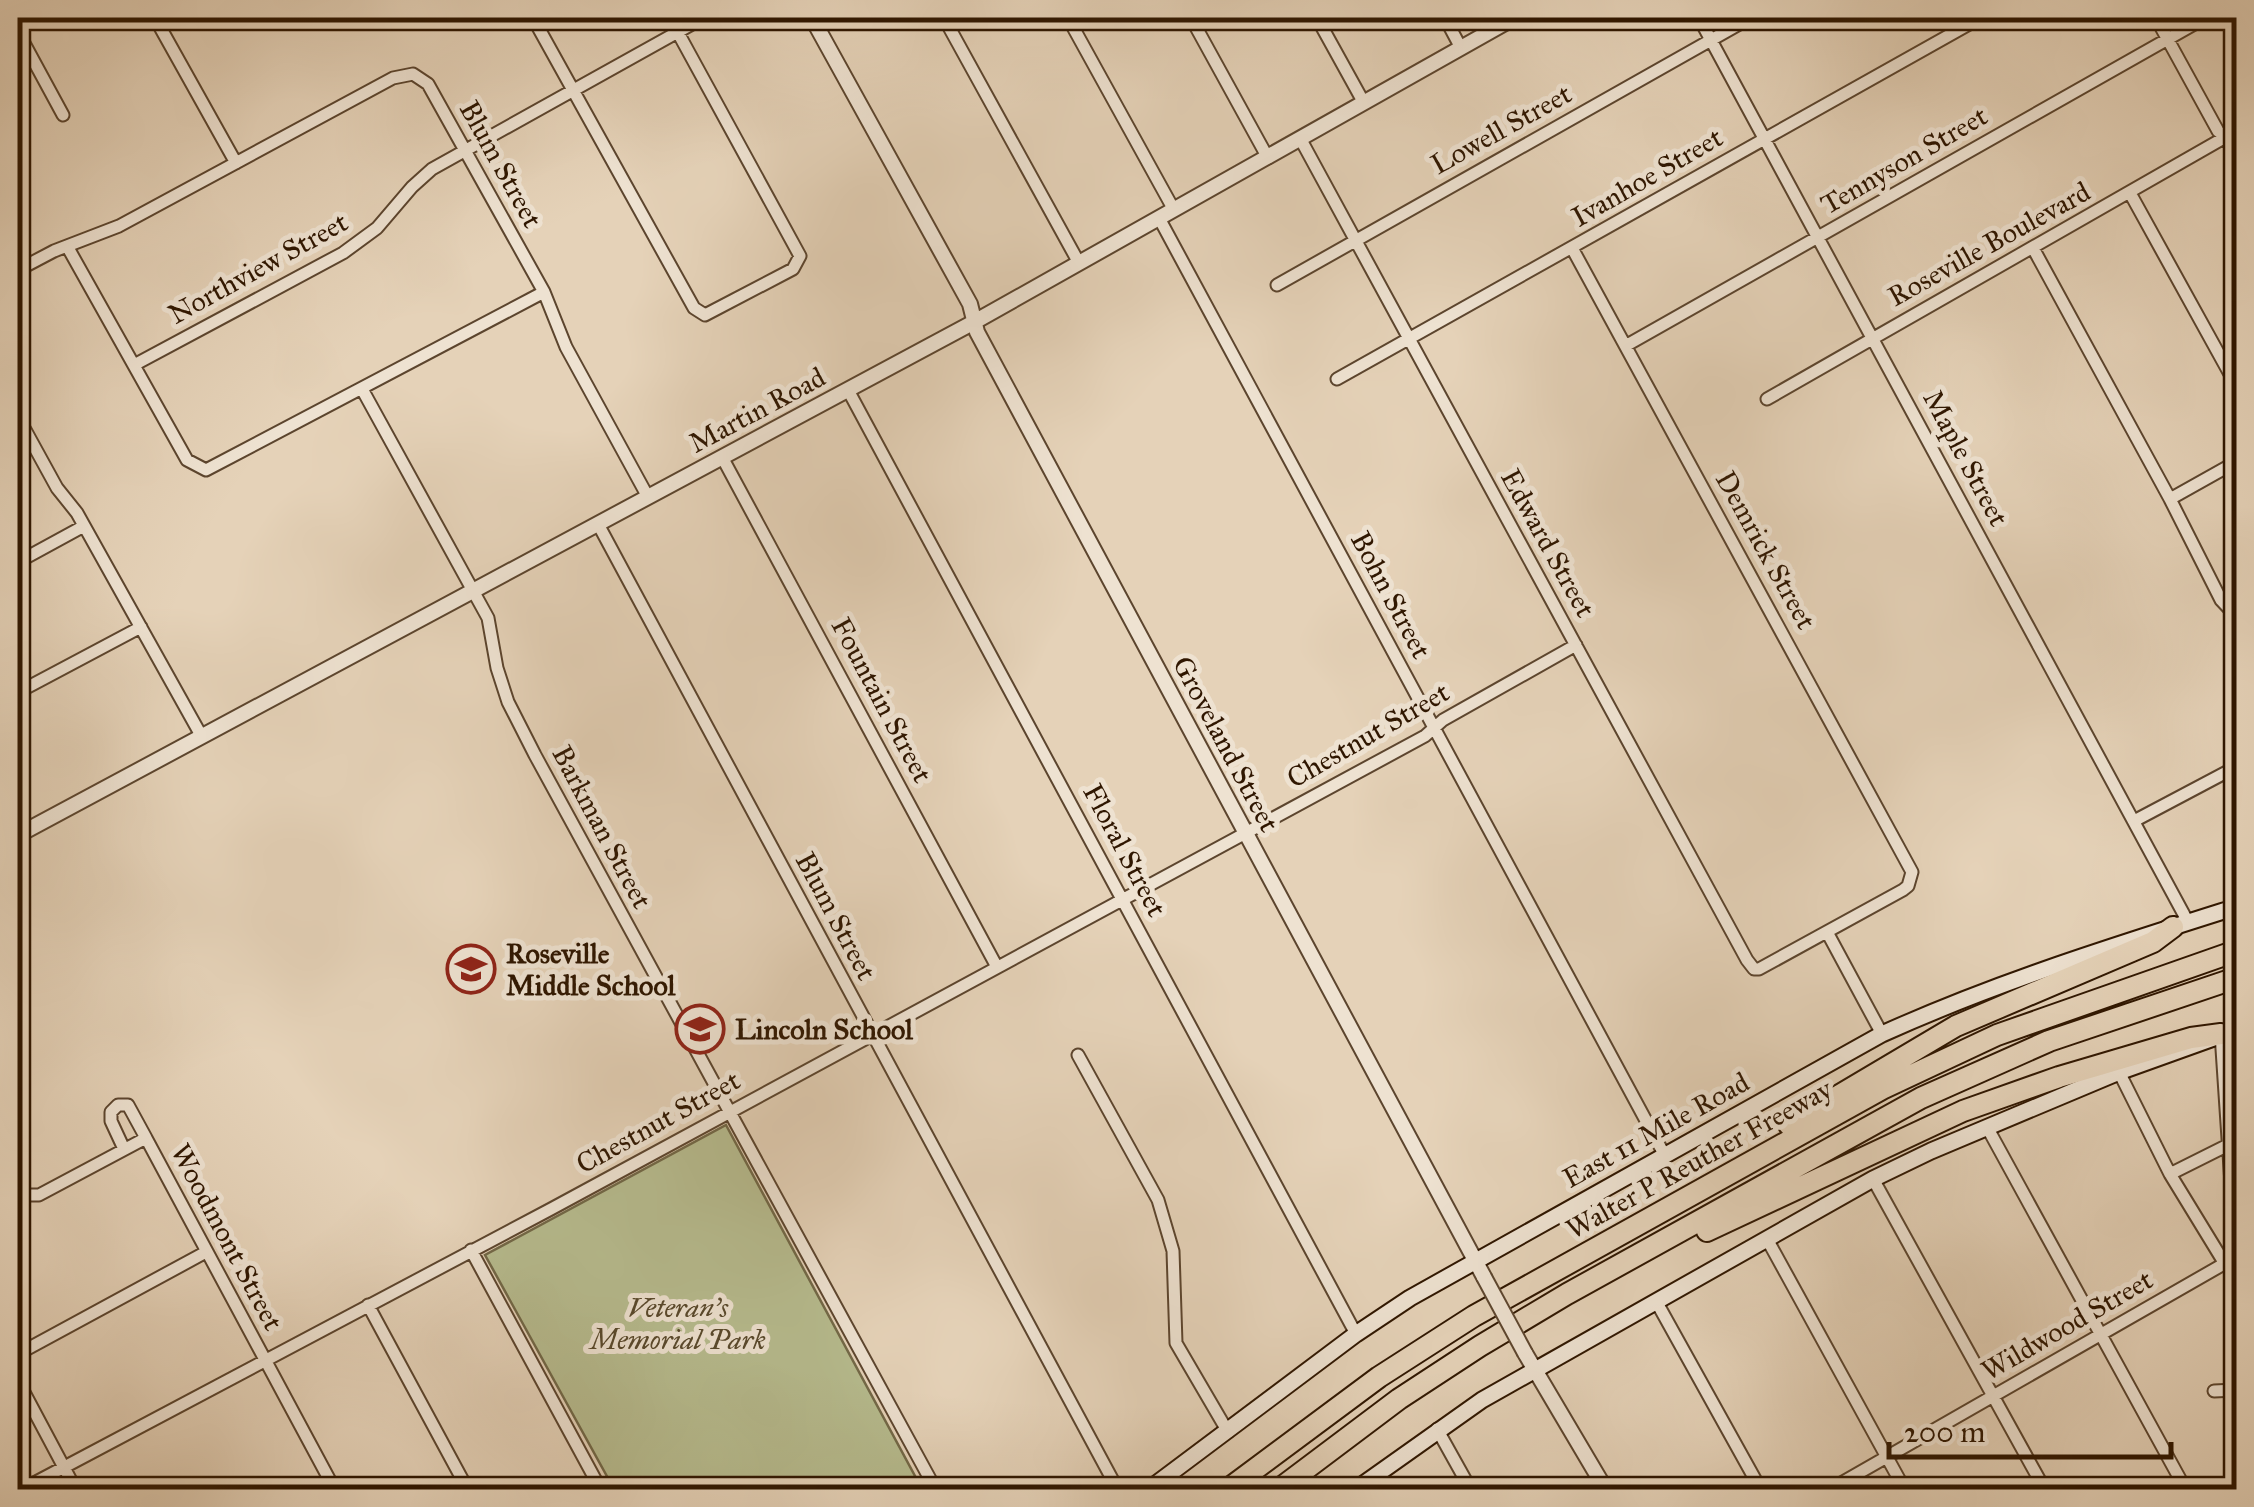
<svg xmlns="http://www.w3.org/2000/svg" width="2254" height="1507" font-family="'IM FELL Great Primer',serif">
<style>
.green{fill:#b6bb8e;stroke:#726847;stroke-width:2.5}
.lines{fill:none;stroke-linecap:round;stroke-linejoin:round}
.minor-casing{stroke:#5c452e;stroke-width:15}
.tertiary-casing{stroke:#5c452e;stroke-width:18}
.secondary-casing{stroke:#2f1600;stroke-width:19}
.motorway-casing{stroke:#2f1600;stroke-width:24}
.minor{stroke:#eee2d1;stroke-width:11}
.tertiary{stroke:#eee2d1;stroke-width:14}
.secondary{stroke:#eee2d1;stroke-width:15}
.motorway{stroke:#e5d2b8;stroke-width:20}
.tertiary-bridge-casing{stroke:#5c452e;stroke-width:18;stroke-linecap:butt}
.tertiary-bridge{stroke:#eee2d1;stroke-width:14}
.labels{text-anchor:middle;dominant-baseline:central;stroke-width:10;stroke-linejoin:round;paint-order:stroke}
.street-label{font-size:28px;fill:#2f1600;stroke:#eee2d1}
.poi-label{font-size:28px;font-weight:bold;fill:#2f1600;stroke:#eee2d1;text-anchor:start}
.park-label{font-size:28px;font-style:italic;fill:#58482b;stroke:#eee2d1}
</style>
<rect width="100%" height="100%" fill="#e5d2b8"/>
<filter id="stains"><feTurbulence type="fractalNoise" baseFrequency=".002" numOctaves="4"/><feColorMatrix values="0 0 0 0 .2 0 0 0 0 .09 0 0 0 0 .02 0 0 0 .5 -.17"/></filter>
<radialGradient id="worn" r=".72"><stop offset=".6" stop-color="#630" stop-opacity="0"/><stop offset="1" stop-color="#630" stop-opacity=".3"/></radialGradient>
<path class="green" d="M 726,1125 L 922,1489 L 614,1489 L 485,1255 Z"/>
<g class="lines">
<g class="minor-casing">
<path id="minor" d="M 155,18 L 236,163
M 533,18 L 694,308 L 705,315 L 793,269 L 800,256 L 670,18
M 944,18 L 1079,263
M 1068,18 L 1174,210
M 1191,18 L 1268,158
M 1317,18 L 1364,103
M 1445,18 L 1461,48
M 1699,18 L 2188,922
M 2156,18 L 2218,131 L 2226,137 L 2236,156
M 18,32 L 63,115
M 1301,140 L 1747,960 L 1754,969 L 1759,969 L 1903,890 L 1908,886 L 1912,872 L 1572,248
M 2130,193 L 2236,385
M 1159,218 L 1664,1154
M 67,246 L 187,460 L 206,470 L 544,292
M 2033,248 L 2170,499 L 2221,600 L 2236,616
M 18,270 L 54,251 L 119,226 L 393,78 L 413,74 L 428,84 L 544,292 L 566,347 L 648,497
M 1277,285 L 1750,18
M 1627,345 L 2205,18
M 134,365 L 343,253 L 377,228 L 412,187 L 432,169 L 703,18
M 1337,379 L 1980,18
M 362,389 L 488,618 L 497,668 L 508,702 L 535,755 L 936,1490
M 848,390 L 1356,1334
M 1767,399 L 2236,131
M 18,417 L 57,488 L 77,513 L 202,737
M 722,457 L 997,967
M 2170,499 L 2236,462
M 598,524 L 1118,1490
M 18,562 L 84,526
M 28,687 L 141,627
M 2134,821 L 2236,767
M 1827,932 L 1882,1034
M 2221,1034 L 2236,1258
M 1078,1055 L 1158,1200 L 1173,1251 L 1176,1343 L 1228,1432
M 2119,1072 L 2170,1174 L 2225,1264
M 1987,1127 L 2186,1490
M 124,1149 L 111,1121 L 111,1112 L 118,1105 L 128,1105 L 146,1138
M 2170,1174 L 2230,1144
M 1873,1179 L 2045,1490
M 18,1186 L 27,1195 L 39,1195 L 146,1138 L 335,1490
M 1767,1239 L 1905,1490
M 471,1250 L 601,1490
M 1656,1301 L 1761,1490
M 368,1305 L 468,1490
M 18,1354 L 206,1252
M 18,1381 L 76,1490
M 2214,1391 L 2236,1390
M 1437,1429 L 1471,1490
M 21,1490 L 551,1209 L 1425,736 L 1443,720 L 1576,645
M 1829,1490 L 2236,1257"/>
</g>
<g class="tertiary-casing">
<path id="tertiary" d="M 812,18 L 970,304 L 977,332 L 1484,1277
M 18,835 L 976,321 L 1514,18
M 1525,1353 L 1606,1490"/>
</g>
<g class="secondary-casing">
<path id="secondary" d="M 1148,1490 L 1356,1334 L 1410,1298 L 1882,1034 C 1997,982 2116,945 2236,907
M 1355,1490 L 1482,1400 L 1873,1179 L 1931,1151 L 2119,1072 L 2236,1030"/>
</g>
<g class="motorway-casing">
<path id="motorway" d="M 1789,1125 L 1956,1026 L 2153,942 L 2173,927
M 1707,1231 L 1963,1111 L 2059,1077 L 2191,1038 L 2221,1034
M 1227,1490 L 1379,1377 L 1474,1316 L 1882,1089 L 1997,1035 L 2236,951
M 1278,1490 L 1399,1399 L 1480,1346 L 1567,1294 L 1921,1098 L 2049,1041 L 2236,978"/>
</g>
<use href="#minor" class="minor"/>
<use href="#tertiary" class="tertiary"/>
<use href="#secondary" class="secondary"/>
<use href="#motorway" class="motorway"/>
<g class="tertiary-bridge-casing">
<path id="tertiary-bridge" d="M 1484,1277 L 1525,1353"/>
</g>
<use href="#tertiary-bridge" class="tertiary-bridge"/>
</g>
<defs>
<g id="school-ring" transform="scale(2.5)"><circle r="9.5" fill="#eee2d1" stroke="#8f2418" stroke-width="1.5"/><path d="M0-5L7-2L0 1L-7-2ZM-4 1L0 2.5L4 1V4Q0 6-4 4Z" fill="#8f2418"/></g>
</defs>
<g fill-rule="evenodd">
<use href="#school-ring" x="471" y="969"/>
<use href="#school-ring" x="700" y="1029"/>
</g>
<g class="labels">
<g class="street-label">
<text transform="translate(1501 129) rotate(-29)">Lowell Street</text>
<text transform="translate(1904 160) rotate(-30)">Tennyson Street</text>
<text transform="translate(501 164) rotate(61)">Blum Street</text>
<text transform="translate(1647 177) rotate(-30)">Ivanhoe Street</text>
<text transform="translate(1989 244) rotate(-29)">Roseville Boulevard</text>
<text transform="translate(258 268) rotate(-29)">Northview Street</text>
<text transform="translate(757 410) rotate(-28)">Martin Road</text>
<text transform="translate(1966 458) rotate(62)">Maple Street</text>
<text transform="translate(1548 543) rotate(61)">Edward Street</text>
<text transform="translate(1766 550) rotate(61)">Demrick Street</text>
<text transform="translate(1391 595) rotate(62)">Bohn Street</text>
<text transform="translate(882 700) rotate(62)">Fountain Street</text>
<text transform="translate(1368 735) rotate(-30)">Chestnut Street</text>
<text transform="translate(1226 744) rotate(62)">Groveland Street</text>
<text transform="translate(602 827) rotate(62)">Barkman Street</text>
<text transform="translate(1125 850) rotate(62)">Floral Street</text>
<text transform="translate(836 916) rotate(62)">Blum Street</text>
<text transform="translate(658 1122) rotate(-29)">Chestnut Street</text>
<text transform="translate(1656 1130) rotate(-29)">East 11 Mile Road</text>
<text transform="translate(1699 1159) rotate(-29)">Walter P Reuther Freeway</text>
<text transform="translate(227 1237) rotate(62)">Woodmont Street</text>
<text transform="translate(2067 1325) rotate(-30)">Wildwood Street</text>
</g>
<g class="poi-label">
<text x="506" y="953">Roseville<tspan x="506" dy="32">Middle School</tspan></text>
<text x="735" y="1029">Lincoln School</text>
</g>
<g class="park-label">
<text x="678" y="1307">Veteran's<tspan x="678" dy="32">Memorial Park</tspan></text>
</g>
</g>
<rect width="2254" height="1507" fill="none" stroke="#e5d2b8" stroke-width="60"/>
<rect x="20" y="20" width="2214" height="1467" fill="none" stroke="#2f1600" stroke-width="5"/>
<rect x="30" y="30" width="2194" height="1447" fill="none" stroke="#2f1600" stroke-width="2.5"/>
<path d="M1889 1442v15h282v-15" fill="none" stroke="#2f1600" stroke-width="5"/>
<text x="1904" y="1442" font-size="30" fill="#2f1600" stroke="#eee2d1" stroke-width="8" paint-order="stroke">200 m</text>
<rect width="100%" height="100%" filter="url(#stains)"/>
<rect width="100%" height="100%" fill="url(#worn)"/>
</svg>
